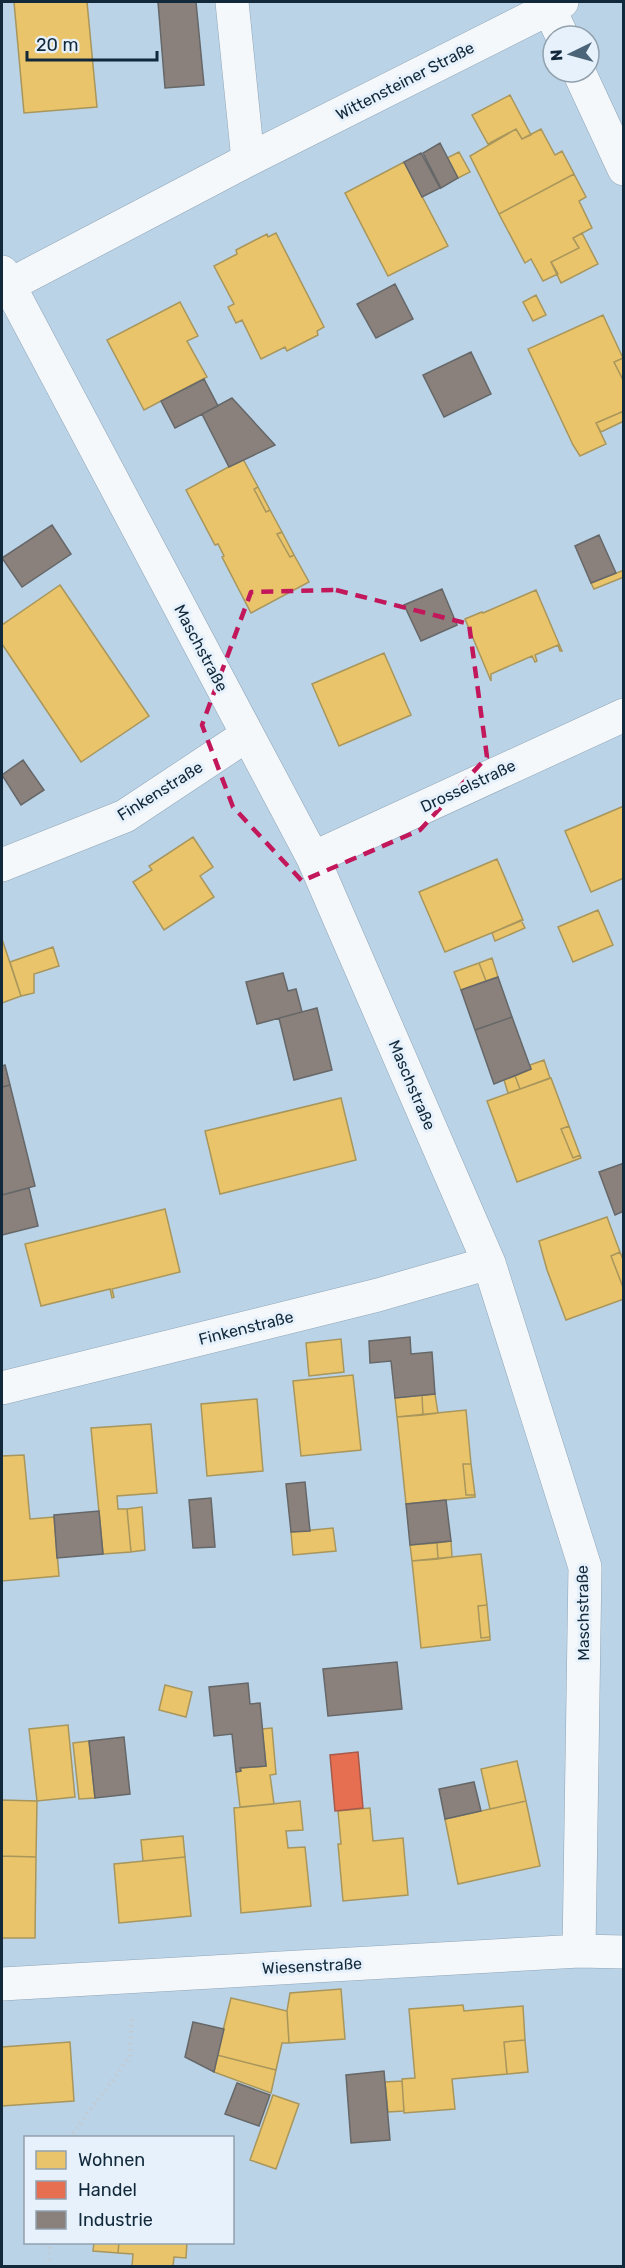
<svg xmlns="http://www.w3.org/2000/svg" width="625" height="2268" font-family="Rubik,sans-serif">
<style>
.homes{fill:#e9c46a;stroke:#a8965c;stroke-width:1.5}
.shops{fill:#e76f51;stroke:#a75a4a;stroke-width:1.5}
.industry{fill:#8a817c;stroke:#666768;stroke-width:1.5}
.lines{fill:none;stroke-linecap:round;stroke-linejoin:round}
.street-casing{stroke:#8fa5b7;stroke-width:34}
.path{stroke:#c3cbd2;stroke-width:4;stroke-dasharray:1.5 4.5;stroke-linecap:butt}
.street{stroke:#f5f8fb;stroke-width:33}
.marked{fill:none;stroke:#c2185b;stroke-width:4.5;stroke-dasharray:12 8;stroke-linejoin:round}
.labels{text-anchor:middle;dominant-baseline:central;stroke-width:6;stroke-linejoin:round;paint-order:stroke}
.street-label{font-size:16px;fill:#11293b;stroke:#e6f1fb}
</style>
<rect width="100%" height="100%" fill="#bad3e7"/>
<path class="homes" d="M 14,2 L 87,2 L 97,107 L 24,113 Z
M 510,95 L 531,135 L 522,139 L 516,129 L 488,144 L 472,115 Z
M 516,129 L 522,139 L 541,129 L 555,155 L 562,151 L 574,174 L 499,214 L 470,156 Z
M 459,152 L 470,172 L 458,178 L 447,158 Z
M 404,162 L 448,246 L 388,276 L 345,193 Z
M 574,174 L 586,197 L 579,201 L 592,228 L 573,238 L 579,248 L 551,262 L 558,274 L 543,281 L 531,259 L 525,263 L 499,214 Z
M 276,233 L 324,327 L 317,331 L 318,335 L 287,351 L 285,347 L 261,359 L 242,320 L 236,323 L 228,307 L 234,304 L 214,266 L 237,254 L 236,250 L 267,234 L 268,237 Z
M 582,233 L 598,264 L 561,283 L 551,262 L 579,248 L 573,238 Z
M 536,295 L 546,315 L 533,321 L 523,302 Z
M 180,302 L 198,336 L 187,341 L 207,377 L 144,410 L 107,340 Z
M 603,315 L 623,358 L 614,362 L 624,382 L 624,411 L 596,423 L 606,444 L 580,456 L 573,445 L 528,349 Z
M 623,358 L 624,360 L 624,382 L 614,362 Z
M 624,411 L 624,421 L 601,432 L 596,423 Z
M 243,459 L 258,487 L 254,489 L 266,512 L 270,510 L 282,532 L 277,534 L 290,557 L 294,555 L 309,582 L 251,613 L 222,557 L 224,556 L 218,544 L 215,545 L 186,490 Z
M 258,487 L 270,510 L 266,512 L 254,489 Z
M 282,532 L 294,555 L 290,557 L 277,534 Z
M 624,570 L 624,577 L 594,589 L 591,583 Z
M 60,585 L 149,716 L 81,762 L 2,644 L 2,625 Z
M 536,590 L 562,651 L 560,651 L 558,645 L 535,655 L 537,661 L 535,662 L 532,656 L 491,674 L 491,681 L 465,619 L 482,612 L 483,613 Z
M 384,653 L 411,715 L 339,746 L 312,684 Z
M 624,806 L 624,878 L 591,892 L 565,831 Z
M 193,837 L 213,867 L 200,876 L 214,897 L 164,930 L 133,882 L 152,870 L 149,866 Z
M 497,859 L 523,920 L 445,952 L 419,892 Z
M 598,910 L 613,945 L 573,962 L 558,927 Z
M 521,920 L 525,928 L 495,941 L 492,933 Z
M 2,939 L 21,996 L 2,1003 Z
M 53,947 L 59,966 L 34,974 L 34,993 L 21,996 L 10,962 Z
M 492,958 L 498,977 L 486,981 L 479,963 Z
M 479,963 L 486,981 L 461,990 L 454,972 Z
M 544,1060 L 550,1078 L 520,1089 L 515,1076 L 531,1069 L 530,1065 Z
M 515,1076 L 520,1089 L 508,1093 L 504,1080 Z
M 551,1078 L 569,1126 L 561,1129 L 573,1158 L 580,1155 L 581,1158 L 517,1182 L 487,1101 Z
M 341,1098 L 356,1160 L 220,1194 L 205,1131 Z
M 569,1126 L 580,1155 L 573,1158 L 561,1129 Z
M 165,1209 L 180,1272 L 112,1289 L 114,1297 L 112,1298 L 110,1289 L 41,1306 L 25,1244 Z
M 607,1217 L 620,1252 L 611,1256 L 624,1290 L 624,1299 L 566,1320 L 547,1270 L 539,1241 Z
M 620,1252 L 624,1262 L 624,1290 L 611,1256 Z
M 341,1339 L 344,1372 L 309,1376 L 306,1343 Z
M 353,1375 L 361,1450 L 301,1456 L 293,1381 Z
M 435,1394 L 438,1413 L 423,1415 L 422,1395 Z
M 422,1395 L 423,1415 L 397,1417 L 395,1398 Z
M 257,1399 L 263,1471 L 207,1476 L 201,1404 Z
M 466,1410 L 471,1464 L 463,1464 L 466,1495 L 475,1495 L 475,1497 L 406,1504 L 397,1417 Z
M 151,1424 L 157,1493 L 117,1496 L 118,1509 L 127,1509 L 131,1552 L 103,1554 L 91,1428 Z
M 24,1455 L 30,1519 L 54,1517 L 59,1576 L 2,1581 L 2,1456 Z
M 463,1464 L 471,1464 L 475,1495 L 466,1495 Z
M 142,1507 L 145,1550 L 131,1552 L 127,1509 Z
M 333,1528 L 336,1551 L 293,1555 L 291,1532 Z
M 451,1541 L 452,1557 L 438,1559 L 437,1543 Z
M 437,1543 L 438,1559 L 412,1561 L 410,1545 Z
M 481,1554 L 487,1605 L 478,1606 L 481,1638 L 490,1637 L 490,1640 L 421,1648 L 412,1561 Z
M 487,1605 L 490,1637 L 481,1638 L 478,1606 Z
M 165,1685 L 192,1692 L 186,1717 L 159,1710 Z
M 68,1725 L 75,1797 L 37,1801 L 29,1729 Z
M 272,1728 L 276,1774 L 270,1775 L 274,1804 L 240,1807 L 236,1772 L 241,1771 L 240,1768 L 266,1766 L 262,1729 Z
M 89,1741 L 95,1798 L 79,1799 L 73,1743 Z
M 517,1761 L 526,1801 L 490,1809 L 481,1769 Z
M 2,1800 L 37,1801 L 36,1857 L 2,1856 Z
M 300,1801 L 303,1830 L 286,1831 L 288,1848 L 305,1847 L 311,1906 L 241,1913 L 234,1808 Z
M 526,1801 L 540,1866 L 458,1884 L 445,1819 Z
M 370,1808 L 373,1841 L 403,1838 L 408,1895 L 343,1901 L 338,1844 L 341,1844 L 338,1811 Z
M 183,1836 L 185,1857 L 143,1861 L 141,1840 Z
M 2,1856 L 36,1857 L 35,1938 L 2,1938 Z
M 185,1857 L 191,1916 L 119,1923 L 114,1864 Z
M 341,1989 L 345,2039 L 289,2043 L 287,2011 L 290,1993 Z
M 231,1998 L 287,2011 L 289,2043 L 282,2043 L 276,2070 L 217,2055 Z
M 463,2005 L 464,2011 L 523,2006 L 525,2040 L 504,2042 L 507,2074 L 452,2079 L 455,2109 L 404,2113 L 402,2079 L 415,2078 L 409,2009 Z
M 525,2040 L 528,2072 L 507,2074 L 504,2042 Z
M 70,2042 L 74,2101 L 2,2106 L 2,2047 Z
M 217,2055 L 276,2070 L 271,2093 L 214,2072 Z
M 402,2081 L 404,2111 L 388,2112 L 385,2082 Z
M 273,2095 L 299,2104 L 276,2169 L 250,2160 Z
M 94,2242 L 119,2242 L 118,2253 L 93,2251 Z
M 119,2242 L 187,2242 L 186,2258 L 174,2257 L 173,2266 L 132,2266 L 133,2254 L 118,2253 Z"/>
<path class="shops" d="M 358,1752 L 363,1808 L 335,1811 L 330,1755 Z"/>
<path class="industry" d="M 158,2 L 196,2 L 204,85 L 165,88 Z
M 440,143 L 458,178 L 441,188 L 423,153 Z
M 421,153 L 440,188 L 422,197 L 404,162 Z
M 395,284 L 413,319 L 376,338 L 357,304 Z
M 471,352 L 491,394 L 444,417 L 423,375 Z
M 204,379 L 218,406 L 175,428 L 161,401 Z
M 232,398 L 275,445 L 229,467 L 202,414 Z
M 52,525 L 71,554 L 22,587 L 2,558 Z
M 599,535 L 616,573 L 591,583 L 575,546 Z
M 442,589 L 457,625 L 421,641 L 404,605 Z
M 23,760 L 44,790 L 21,805 L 2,775 Z
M 283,973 L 288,991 L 296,989 L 302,1012 L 257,1024 L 246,982 Z
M 498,977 L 512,1017 L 475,1030 L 461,990 Z
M 317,1008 L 332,1070 L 294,1080 L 279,1018 Z
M 512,1017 L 531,1069 L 494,1084 L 475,1030 Z
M 5,1065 L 10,1085 L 2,1087 L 2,1066 Z
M 10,1085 L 35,1186 L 2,1195 L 2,1087 Z
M 624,1163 L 624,1211 L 615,1215 L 599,1172 Z
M 29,1188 L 38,1226 L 2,1235 L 2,1195 Z
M 410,1337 L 411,1354 L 432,1352 L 435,1394 L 395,1398 L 391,1361 L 370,1363 L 369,1341 Z
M 305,1482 L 310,1531 L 291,1532 L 286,1484 Z
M 211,1498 L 215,1547 L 193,1548 L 189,1500 Z
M 446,1500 L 451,1541 L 410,1545 L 406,1504 Z
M 99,1511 L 103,1554 L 57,1558 L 54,1515 Z
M 397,1662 L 402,1709 L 328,1716 L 323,1669 Z
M 248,1683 L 250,1704 L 260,1703 L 266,1766 L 240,1768 L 241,1771 L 236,1772 L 232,1734 L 214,1736 L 209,1687 Z
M 124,1737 L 130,1794 L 95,1798 L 89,1741 Z
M 474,1782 L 481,1811 L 445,1819 L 439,1789 Z
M 193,2022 L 224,2029 L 214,2072 L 185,2057 Z
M 384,2071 L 390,2140 L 351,2143 L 346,2075 Z
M 237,2083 L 270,2095 L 259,2126 L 225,2114 Z"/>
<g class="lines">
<g class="street-casing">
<path id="street" d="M 232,2 L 248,160
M 549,8 L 562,36
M 579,72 L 624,169
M 2,272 L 313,858 L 489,1263 L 585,1567 L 579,1951
M 2,289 L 248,160 L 562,2
M 313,858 L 624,715
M 2,865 L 125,816 L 247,735
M 2,1388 L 378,1295 L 489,1263
M 2,1984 L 579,1951 L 624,1952"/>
</g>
<path class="path" d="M 69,2138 L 130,2057 L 132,2015
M 48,2266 L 50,2242"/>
<use href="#street" class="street"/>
</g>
<path class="marked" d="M 336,590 L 469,624 L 487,757 L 420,830 L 302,881 L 233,807 L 202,725 L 251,592 Z"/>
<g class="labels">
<g class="street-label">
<text transform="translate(405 81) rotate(-27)">Wittensteiner Straße</text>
<text transform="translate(201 648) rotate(62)">Maschstraße</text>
<text transform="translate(468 786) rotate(-25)">Drosselstraße</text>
<text transform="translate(160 791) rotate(-32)">Finkenstraße</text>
<text transform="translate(412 1085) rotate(67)">Maschstraße</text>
<text transform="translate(246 1328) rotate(-14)">Finkenstraße</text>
<text transform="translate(583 1613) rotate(-91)">Maschstraße</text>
<text transform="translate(312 1966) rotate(-3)">Wiesenstraße</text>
</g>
</g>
<rect width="625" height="2268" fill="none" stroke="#11293b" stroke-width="6"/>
<rect x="24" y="2136" width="210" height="108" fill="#e6f1fb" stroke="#91a1ae" stroke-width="1.5"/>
<rect x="36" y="2151" width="30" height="18" fill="#e9c46a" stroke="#91a1ae" stroke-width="1.5"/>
<text x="78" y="2166" font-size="18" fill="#11293b">Wohnen</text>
<rect x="36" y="2181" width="30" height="18" fill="#e76f51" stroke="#91a1ae" stroke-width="1.5"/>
<text x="78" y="2196" font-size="18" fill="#11293b">Handel</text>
<rect x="36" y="2211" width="30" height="18" fill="#8a817c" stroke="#91a1ae" stroke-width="1.5"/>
<text x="78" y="2226" font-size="18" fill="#11293b">Industrie</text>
<g transform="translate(571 54) rotate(265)"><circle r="28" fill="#e6f1fb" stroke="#91a1ae" stroke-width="1.5"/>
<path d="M0-4.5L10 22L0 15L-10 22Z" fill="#4c6477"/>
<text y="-9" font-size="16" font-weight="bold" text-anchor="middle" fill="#11293b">N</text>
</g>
<path d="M27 51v9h130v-9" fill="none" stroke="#11293b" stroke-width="3"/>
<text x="36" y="51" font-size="18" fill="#11293b" stroke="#e6f1fb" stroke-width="4.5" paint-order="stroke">20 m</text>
</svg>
